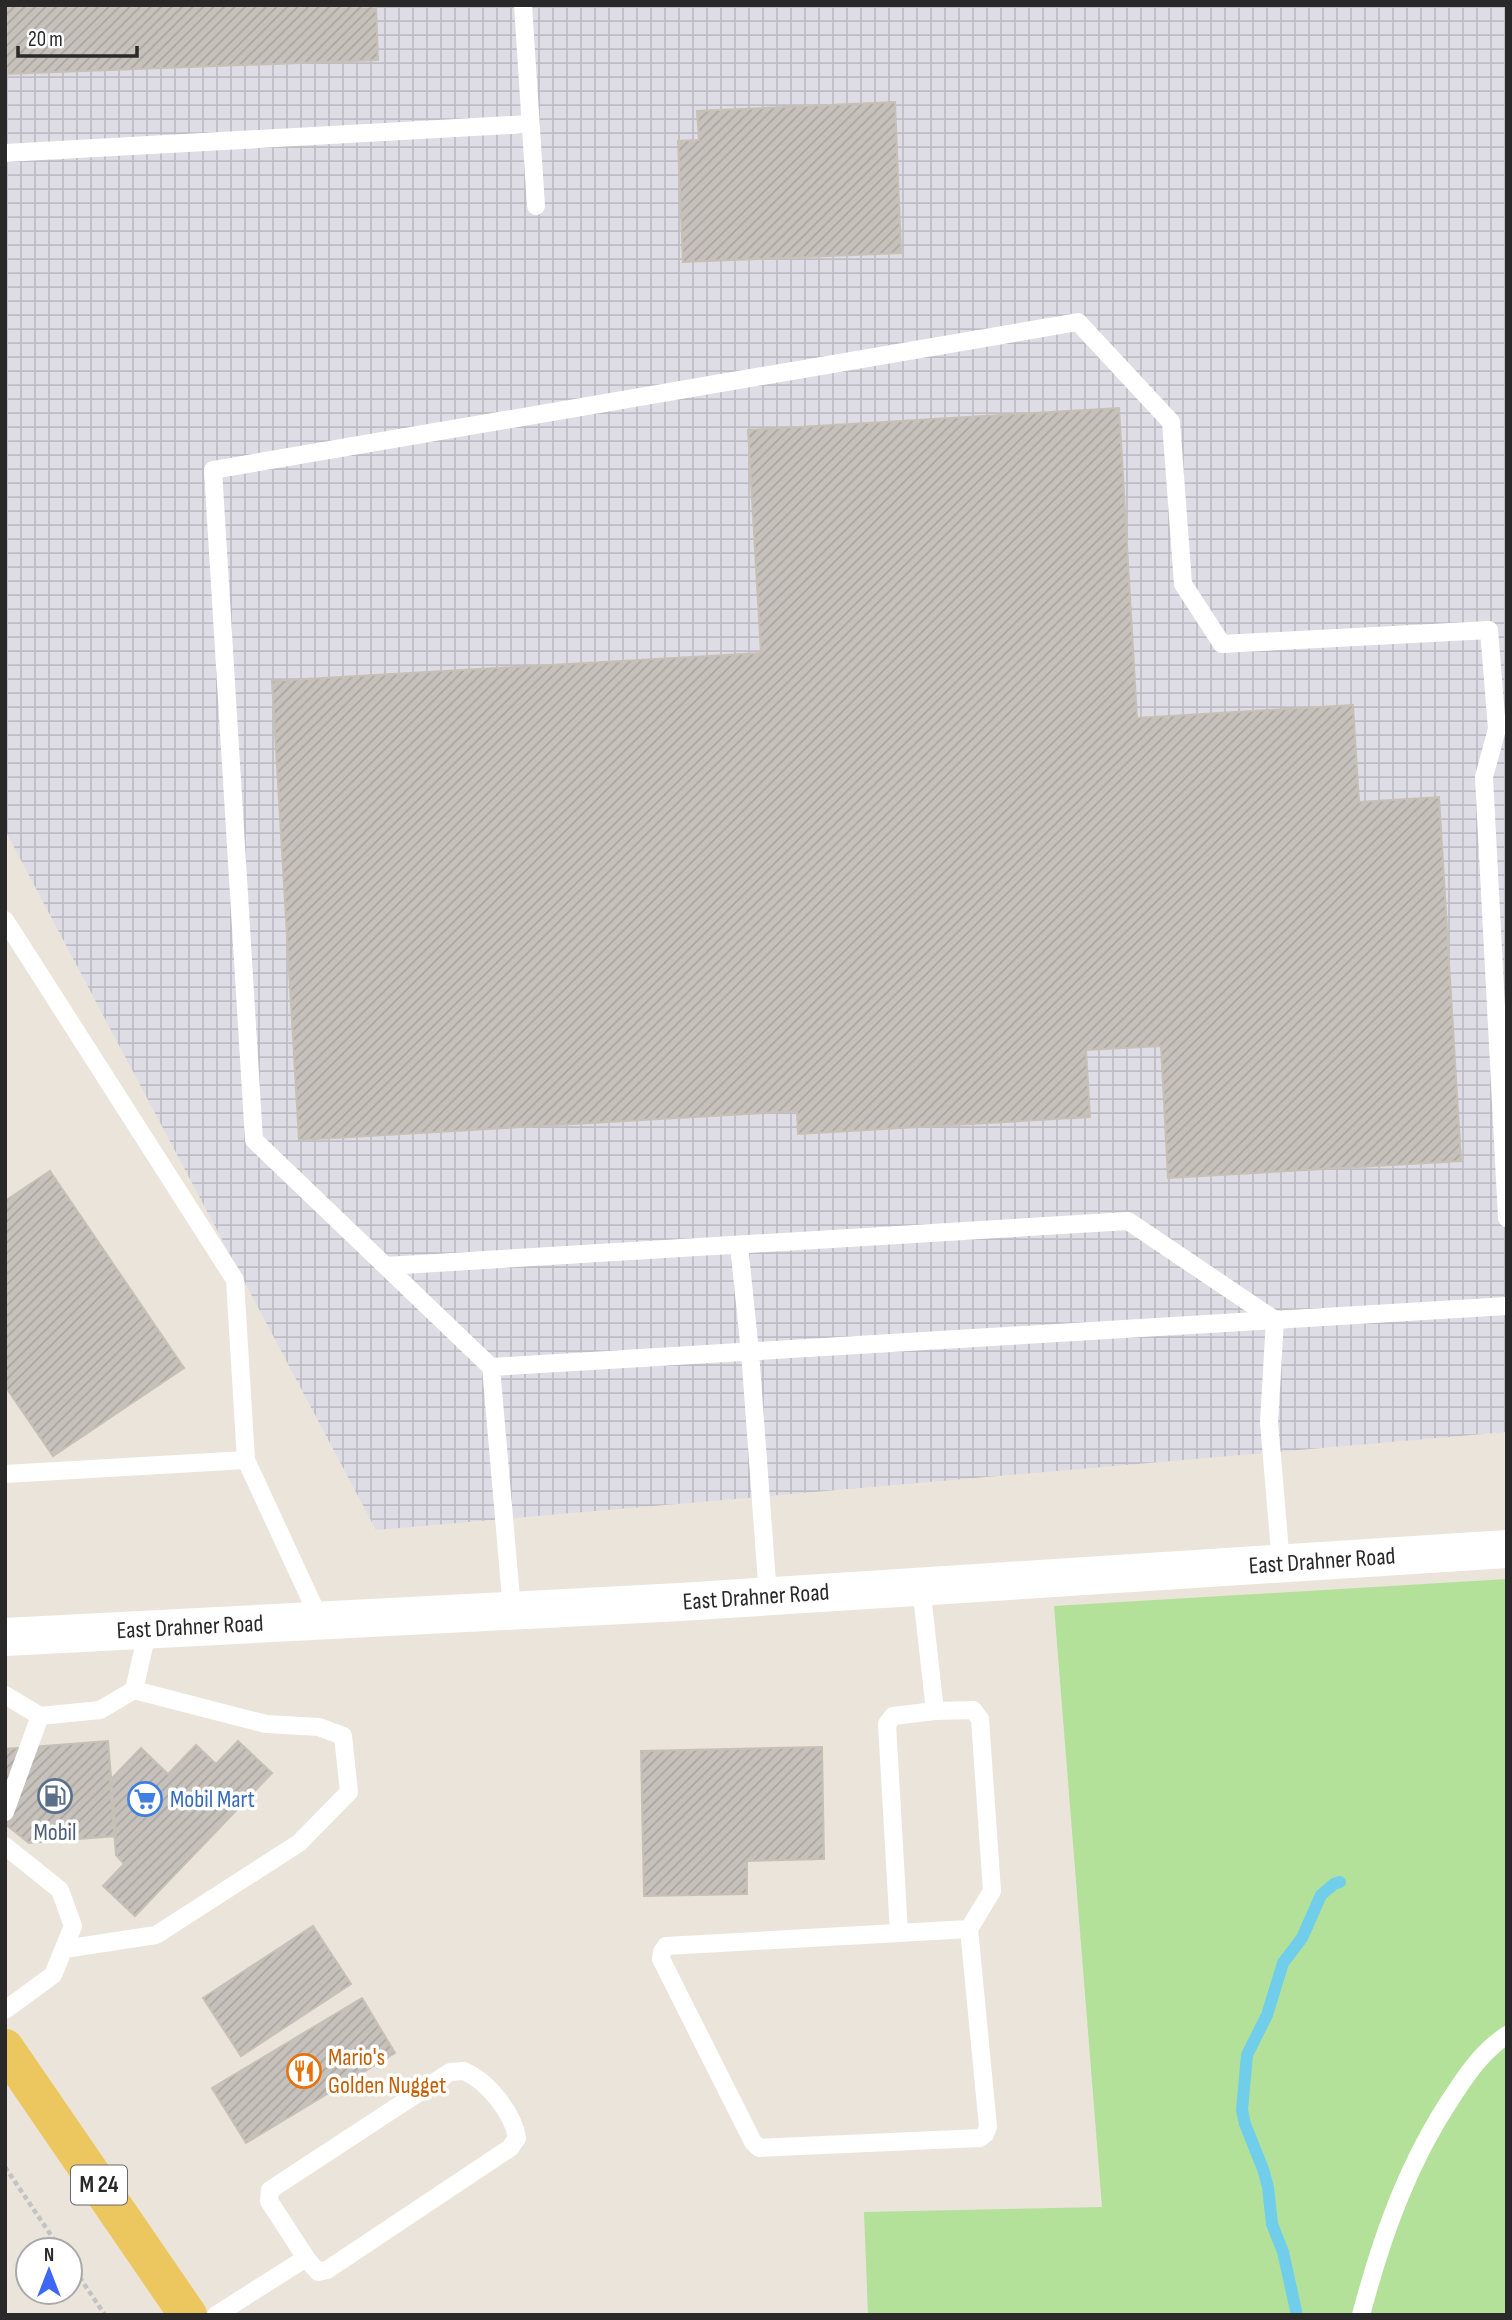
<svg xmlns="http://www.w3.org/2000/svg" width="1512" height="2320" font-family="'Sofia Sans Condensed',sans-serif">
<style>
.industrial{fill:url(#industrial-grid)}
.grass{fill:#b4e199}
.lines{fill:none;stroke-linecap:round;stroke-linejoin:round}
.stream{stroke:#70ceeb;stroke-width:12}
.building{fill:url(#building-hatch);stroke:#c6c0b5;stroke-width:2}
.path{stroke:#c3c3c3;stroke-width:4.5;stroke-dasharray:5 3.5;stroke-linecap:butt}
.lane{stroke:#fff;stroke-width:18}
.secondary{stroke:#fff;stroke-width:38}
.primary{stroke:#ecc75f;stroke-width:38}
.labels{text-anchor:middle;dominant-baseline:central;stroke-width:7;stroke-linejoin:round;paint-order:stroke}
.shield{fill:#fff;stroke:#696969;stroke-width:2}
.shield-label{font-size:23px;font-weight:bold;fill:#292929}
.street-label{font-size:24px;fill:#292929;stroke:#fff}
.shop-label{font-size:24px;fill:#366cbe;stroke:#fff;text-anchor:start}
.service-label{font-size:24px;fill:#4e5e75;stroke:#fff}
.food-label{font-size:24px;fill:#c56008;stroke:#fff;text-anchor:start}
</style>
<defs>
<pattern id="industrial-grid" width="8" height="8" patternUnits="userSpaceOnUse" patternTransform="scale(1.75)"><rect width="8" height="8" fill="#dedce4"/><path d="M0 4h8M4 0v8" fill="none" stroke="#bebdc4"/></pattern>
<pattern id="building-hatch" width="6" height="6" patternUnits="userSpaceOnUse" patternTransform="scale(1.75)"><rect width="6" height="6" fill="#c6c1bb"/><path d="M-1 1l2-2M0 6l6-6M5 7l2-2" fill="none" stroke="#aaa6a1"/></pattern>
</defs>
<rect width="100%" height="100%" fill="#ebe4db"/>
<path class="industrial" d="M 5,5 L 1507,5 L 1507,1432 L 376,1530 L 5,830 Z"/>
<path class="grass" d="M 1507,1579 L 1507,2315 L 868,2315 L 864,2212 L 1102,2207 L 1054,1606 Z"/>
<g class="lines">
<path class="stream" d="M 1297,2315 L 1283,2252 L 1272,2224 L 1268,2187 L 1263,2169 L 1245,2124 L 1242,2110 L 1247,2055 L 1267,2015 L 1283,1963 L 1302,1938 L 1321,1895 L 1334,1884 L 1340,1882"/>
</g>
<path class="building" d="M 5,5 L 376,5 L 378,60 L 5,74 Z
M 895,102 L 901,253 L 683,262 L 678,141 L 699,140 L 697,111 Z
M 1119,408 L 1137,718 L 1353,705 L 1359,802 L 1439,797 L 1461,1161 L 1168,1178 L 1161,1046 L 1086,1050 L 1090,1117 L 798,1134 L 797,1111 L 299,1140 L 272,681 L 761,653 L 748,430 Z
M 50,1171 L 184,1368 L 53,1456 L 5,1386 L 5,1201 Z
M 108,1741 L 116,1836 L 29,1843 L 5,1824 L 5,1749 Z
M 238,1741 L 272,1773 L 135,1916 L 103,1886 L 124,1864 L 116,1855 L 110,1780 L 141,1748 L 168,1774 L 196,1745 L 216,1764 Z
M 822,1747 L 824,1859 L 747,1861 L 747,1894 L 644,1896 L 641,1751 Z
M 313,1926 L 351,1984 L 241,2056 L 203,1998 Z
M 362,1998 L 395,2053 L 246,2143 L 212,2088 Z"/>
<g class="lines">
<path class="path" d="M 5,2167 L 61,2250
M 70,2263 L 105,2315"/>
<path class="lane" d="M 523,5 L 536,206
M 5,153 L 530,124
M 5,920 L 235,1280 L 246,1460 L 320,1620
M 739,1245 L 750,1352 L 768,1596
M 386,1266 L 1128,1221 L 1275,1320 L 1269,1422 L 1281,1564
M 491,1367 L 1507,1306
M 5,1474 L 246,1460
M 921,1586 L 935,1711 L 973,1710 L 980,1719 L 992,1891 L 969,1929 L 988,2127 L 985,2134 L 980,2138 L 759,2148 L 753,2142 L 661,1959 L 662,1952 L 666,1946 L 969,1929
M 512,1610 L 491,1367 L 254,1140 L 213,470 L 1078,322 L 1171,422 L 1183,584 L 1222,644 L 1489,630 L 1497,729 L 1484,777 L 1507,1218
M 5,1695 L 40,1716 L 100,1710 L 134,1690 L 148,1629
M 5,1812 L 40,1716
M 5,1846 L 60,1890 L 73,1926 L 53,1975 L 5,2010
M 899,1933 L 887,1724 L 893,1716 L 935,1711
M 64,1949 L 156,1935 L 299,1843 L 349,1792 L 343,1736 L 319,1727 L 266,1724 L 134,1690
M 464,2071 C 487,2081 513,2112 517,2138 L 510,2148 L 327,2270 L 318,2272 L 306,2258 L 269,2201 L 270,2190 L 450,2072 Z
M 216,2315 L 306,2258
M 1361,2315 C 1382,2236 1408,2162 1454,2094 C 1469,2071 1484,2050 1507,2035"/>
<path class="secondary" d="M 5,1637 L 680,1602 L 1507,1549"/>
<path class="primary" d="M 5,2048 L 188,2315"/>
</g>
<defs>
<g id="fuel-ring" transform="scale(1.75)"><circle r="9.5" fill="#fff" stroke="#5c6f8a" stroke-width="1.5"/><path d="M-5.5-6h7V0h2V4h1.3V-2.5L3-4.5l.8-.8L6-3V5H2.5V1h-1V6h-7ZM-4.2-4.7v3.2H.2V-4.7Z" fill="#5c6f8a"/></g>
<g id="supermarket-ring" transform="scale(1.75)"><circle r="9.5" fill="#fff" stroke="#3f7fe0" stroke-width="1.5"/><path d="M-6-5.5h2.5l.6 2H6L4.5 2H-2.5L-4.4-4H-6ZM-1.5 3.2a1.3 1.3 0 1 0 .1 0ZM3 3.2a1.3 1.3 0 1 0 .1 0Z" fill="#3f7fe0"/></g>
<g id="restaurant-ring" transform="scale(1.75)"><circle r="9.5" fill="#fff" stroke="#e8710a" stroke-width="1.5"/><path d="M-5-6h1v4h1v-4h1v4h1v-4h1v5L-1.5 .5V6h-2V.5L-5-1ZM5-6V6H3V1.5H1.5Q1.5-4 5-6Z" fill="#e8710a"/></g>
</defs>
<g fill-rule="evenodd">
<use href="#fuel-ring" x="55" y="1796"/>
<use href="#supermarket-ring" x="145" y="1799"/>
<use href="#restaurant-ring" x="304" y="2071"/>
</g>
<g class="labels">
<rect class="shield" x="71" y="2165.5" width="56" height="39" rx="5"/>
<g class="shield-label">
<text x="99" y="2185">M 24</text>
</g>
<g class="street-label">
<text transform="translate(1322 1561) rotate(-4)">East Drahner Road</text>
<text transform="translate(756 1597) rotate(-4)">East Drahner Road</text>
<text transform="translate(190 1627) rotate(-3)">East Drahner Road</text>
</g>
<g class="shop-label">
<text x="170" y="1799">Mobil Mart</text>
</g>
<g class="service-label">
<text x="55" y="1832">Mobil</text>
</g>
<g class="food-label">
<text x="328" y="2057">Mario's<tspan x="328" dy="28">Golden Nugget</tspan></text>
</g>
</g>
<rect width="1512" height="2320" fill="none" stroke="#292929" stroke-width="14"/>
<g transform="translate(49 2271)"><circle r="33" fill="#ffffff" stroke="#a9a9a9" stroke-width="2"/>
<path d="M0-5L12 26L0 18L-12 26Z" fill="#3f67f5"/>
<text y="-10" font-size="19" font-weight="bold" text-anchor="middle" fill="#292929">N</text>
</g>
<path d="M18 46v10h119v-10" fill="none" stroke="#292929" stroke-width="3.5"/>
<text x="28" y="46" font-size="21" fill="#292929" stroke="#ffffff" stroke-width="5" paint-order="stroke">20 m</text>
</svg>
